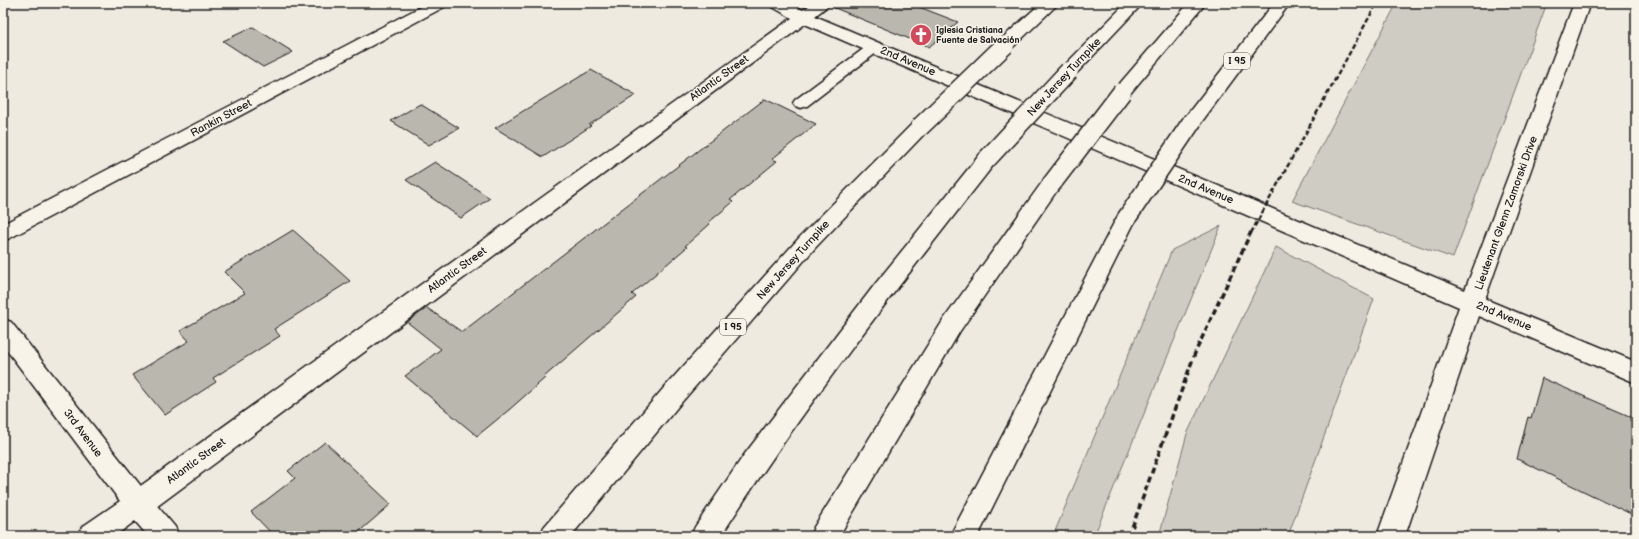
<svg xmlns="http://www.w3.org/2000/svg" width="1639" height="539" font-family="'Balsamiq Sans',sans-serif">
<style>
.green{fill:#cfccc3;stroke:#767470}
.building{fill:#bab7af;stroke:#1c1c1c}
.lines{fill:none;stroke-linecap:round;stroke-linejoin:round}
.lane-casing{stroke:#1c1c1c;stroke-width:3}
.street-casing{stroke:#1c1c1c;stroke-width:3}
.secondary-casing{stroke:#1c1c1c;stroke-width:3}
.highway-casing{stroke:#1c1c1c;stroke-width:3}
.lane{fill:#f7f3e8;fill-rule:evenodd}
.street{fill:#f7f3e8;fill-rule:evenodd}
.secondary{fill:#f7f3e8;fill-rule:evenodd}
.highway{fill:#f7f3e8;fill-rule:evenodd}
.rail-far1{stroke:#1c1c1c;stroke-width:2.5;stroke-dasharray:5 2.5;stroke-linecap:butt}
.rail{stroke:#1c1c1c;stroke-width:3.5;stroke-dasharray:6 3.5;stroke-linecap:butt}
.highway-bridge-casing{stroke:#1c1c1c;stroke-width:21;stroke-linecap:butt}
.highway-bridge{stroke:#f7f3e8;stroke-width:18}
.labels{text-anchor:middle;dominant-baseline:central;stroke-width:3;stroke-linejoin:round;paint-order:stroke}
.far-poi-label{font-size:9px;font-weight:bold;fill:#1c1c1c;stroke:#f7f3e8;text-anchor:start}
.shield{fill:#f7f3e8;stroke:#5e5c59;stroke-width:1}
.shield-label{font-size:10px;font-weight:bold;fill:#1c1c1c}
.street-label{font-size:11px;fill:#1c1c1c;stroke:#f7f3e8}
</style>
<rect width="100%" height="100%" fill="#eeeae0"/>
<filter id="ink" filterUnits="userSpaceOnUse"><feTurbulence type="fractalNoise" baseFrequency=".025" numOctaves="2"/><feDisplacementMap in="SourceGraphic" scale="8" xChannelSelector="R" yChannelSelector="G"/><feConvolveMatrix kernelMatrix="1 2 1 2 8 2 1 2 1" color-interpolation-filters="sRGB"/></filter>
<g filter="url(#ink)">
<path class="green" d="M 1397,3 L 1547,3 L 1453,258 L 1292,201 Z
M 1221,226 L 1094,536 L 1053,536 L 1172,250 Z
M 1276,247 L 1374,299 L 1288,536 L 1159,536 L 1187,434 Z"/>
<path class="building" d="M 832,3 L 909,3 L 958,22 L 929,47 L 830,6 Z
M 253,27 L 293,52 L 263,67 L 223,41 Z
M 591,70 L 636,95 L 589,125 L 591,126 L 543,157 L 495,128 Z
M 765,99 L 816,124 L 772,159 L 777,161 L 730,200 L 733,202 L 708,223 L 710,224 L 685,246 L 687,247 L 632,294 L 636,297 L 544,377 L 545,378 L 510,409 L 477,436 L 405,376 L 441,349 L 407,322 L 427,308 L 462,332 Z
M 420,104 L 459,128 L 429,145 L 391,121 Z
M 435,162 L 490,198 L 461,218 L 406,180 Z
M 293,230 L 350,281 L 274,329 L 280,336 L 213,378 L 216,382 L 165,415 L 132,375 L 189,341 L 180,331 L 245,293 L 224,272 Z
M 1542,378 L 1636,419 L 1636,495 L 1633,515 L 1517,459 L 1528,417 L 1531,418 Z
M 325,442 L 391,504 L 354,536 L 274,536 L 251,512 L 295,478 L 288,471 Z"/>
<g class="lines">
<g class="lane-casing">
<path id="lane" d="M 875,43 L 880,44 L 882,47 L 880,50 L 807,106 L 801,108 L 795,106 L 793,103 L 795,100 L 870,44 Z"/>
</g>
<g class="street-casing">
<path id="street" d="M 428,3 L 448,3 L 446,6 L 10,238 L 3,241 L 3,224 Z
M 769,3 L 789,3 L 803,10 L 813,3 L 831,3 L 815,16 L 1465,290 L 1574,3 L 1590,3 L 1485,299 L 1636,362 L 1636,383 L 1479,316 L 1405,536 L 1377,536 L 1459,307 L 805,24 L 148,513 L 138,516 L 128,513 L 124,504 L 128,495 L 792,18 L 771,6 Z"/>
</g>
<g class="secondary-casing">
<path id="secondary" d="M 3,319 L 11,322 L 148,495 L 175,527 L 179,536 L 148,536 L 135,521 L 115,536 L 78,536 L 82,527 L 120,501 L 3,345 Z"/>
</g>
<g class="highway-casing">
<path id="highway" d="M 1041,3 L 1059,3 L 1011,49 L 1005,50 L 999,49 L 996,45 L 999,41 Z
M 1126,3 L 1143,3 L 1075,75 L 1069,76 L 1063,75 L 1060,71 L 1063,67 Z
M 1189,3 L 1206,3 L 1128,96 L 1122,98 L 1116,96 L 1113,92 L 1116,88 Z
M 1274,3 L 1290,3 L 1200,124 L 1193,126 L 1186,124 L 1184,120 L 1186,116 Z
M 920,121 L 927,123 L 929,127 L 927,131 L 815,248 L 680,404 L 571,536 L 540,536 L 544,527 L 662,390 L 799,238 L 913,123 Z
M 988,152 L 995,153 L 998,158 L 995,163 C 900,284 804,406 721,536 L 691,536 L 695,527 L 744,455 L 876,283 L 981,153 Z
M 1050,179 L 1057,181 L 1060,186 L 960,331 L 839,536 L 810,536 L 814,527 L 944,319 L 1043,181 Z
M 1126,212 L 1133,214 L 1136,219 L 978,536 L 950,536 L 1116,219 L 1119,214 Z"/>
</g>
<use href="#lane" class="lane"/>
<use href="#street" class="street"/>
<use href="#secondary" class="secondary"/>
<use href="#highway" class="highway"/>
<path class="rail-far1" d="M 1251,233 L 1377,3"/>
<path class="rail" d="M 1129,536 L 1195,353 L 1251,232"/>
<g class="highway-bridge-casing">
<path id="highway-bridge" d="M 920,127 L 1005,45
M 988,158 L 1069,71
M 1050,186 L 1122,92
M 1126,219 L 1193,120"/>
</g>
<use href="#highway-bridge" class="highway-bridge"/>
</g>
</g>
<defs>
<g id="church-disc" transform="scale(1.15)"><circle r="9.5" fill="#d1495b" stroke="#f7f3e8"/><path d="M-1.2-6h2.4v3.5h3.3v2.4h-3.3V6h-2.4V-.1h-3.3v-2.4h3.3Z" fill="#fff"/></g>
</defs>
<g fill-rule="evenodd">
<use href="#church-disc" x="921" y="35"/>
</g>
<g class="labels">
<g class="far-poi-label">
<text x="936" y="30">Iglesia Cristiana<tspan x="936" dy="10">Fuente de Salvación</tspan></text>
</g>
<g class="shield">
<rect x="1224" y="53" width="26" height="16" rx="3"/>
<rect x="720" y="319" width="26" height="16" rx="3"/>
</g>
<g class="shield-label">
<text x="1237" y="61">I 95</text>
<text x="733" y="327">I 95</text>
</g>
<g class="street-label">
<text transform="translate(908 61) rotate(23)">2nd Avenue</text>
<text transform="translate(1064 77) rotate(-47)">New Jersey Turnpike</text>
<text transform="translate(719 78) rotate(-36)">Atlantic Street</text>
<text transform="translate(221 118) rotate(-28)">Rankin Street</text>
<text transform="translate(1206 189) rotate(23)">2nd Avenue</text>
<text transform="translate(1506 213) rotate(-70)">Lieutenant Glenn Zamorski Drive</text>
<text transform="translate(793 260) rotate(-48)">New Jersey Turnpike</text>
<text transform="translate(457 270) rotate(-36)">Atlantic Street</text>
<text transform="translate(1504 316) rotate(23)">2nd Avenue</text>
<text transform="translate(83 433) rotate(53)">3rd Avenue</text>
<text transform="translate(196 461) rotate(-36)">Atlantic Street</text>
</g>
</g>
<rect width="1639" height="539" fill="none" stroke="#f7f3e8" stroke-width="16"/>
<rect x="8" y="8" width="1623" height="523" fill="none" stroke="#1c1c1c" stroke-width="1.5" filter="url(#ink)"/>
</svg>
